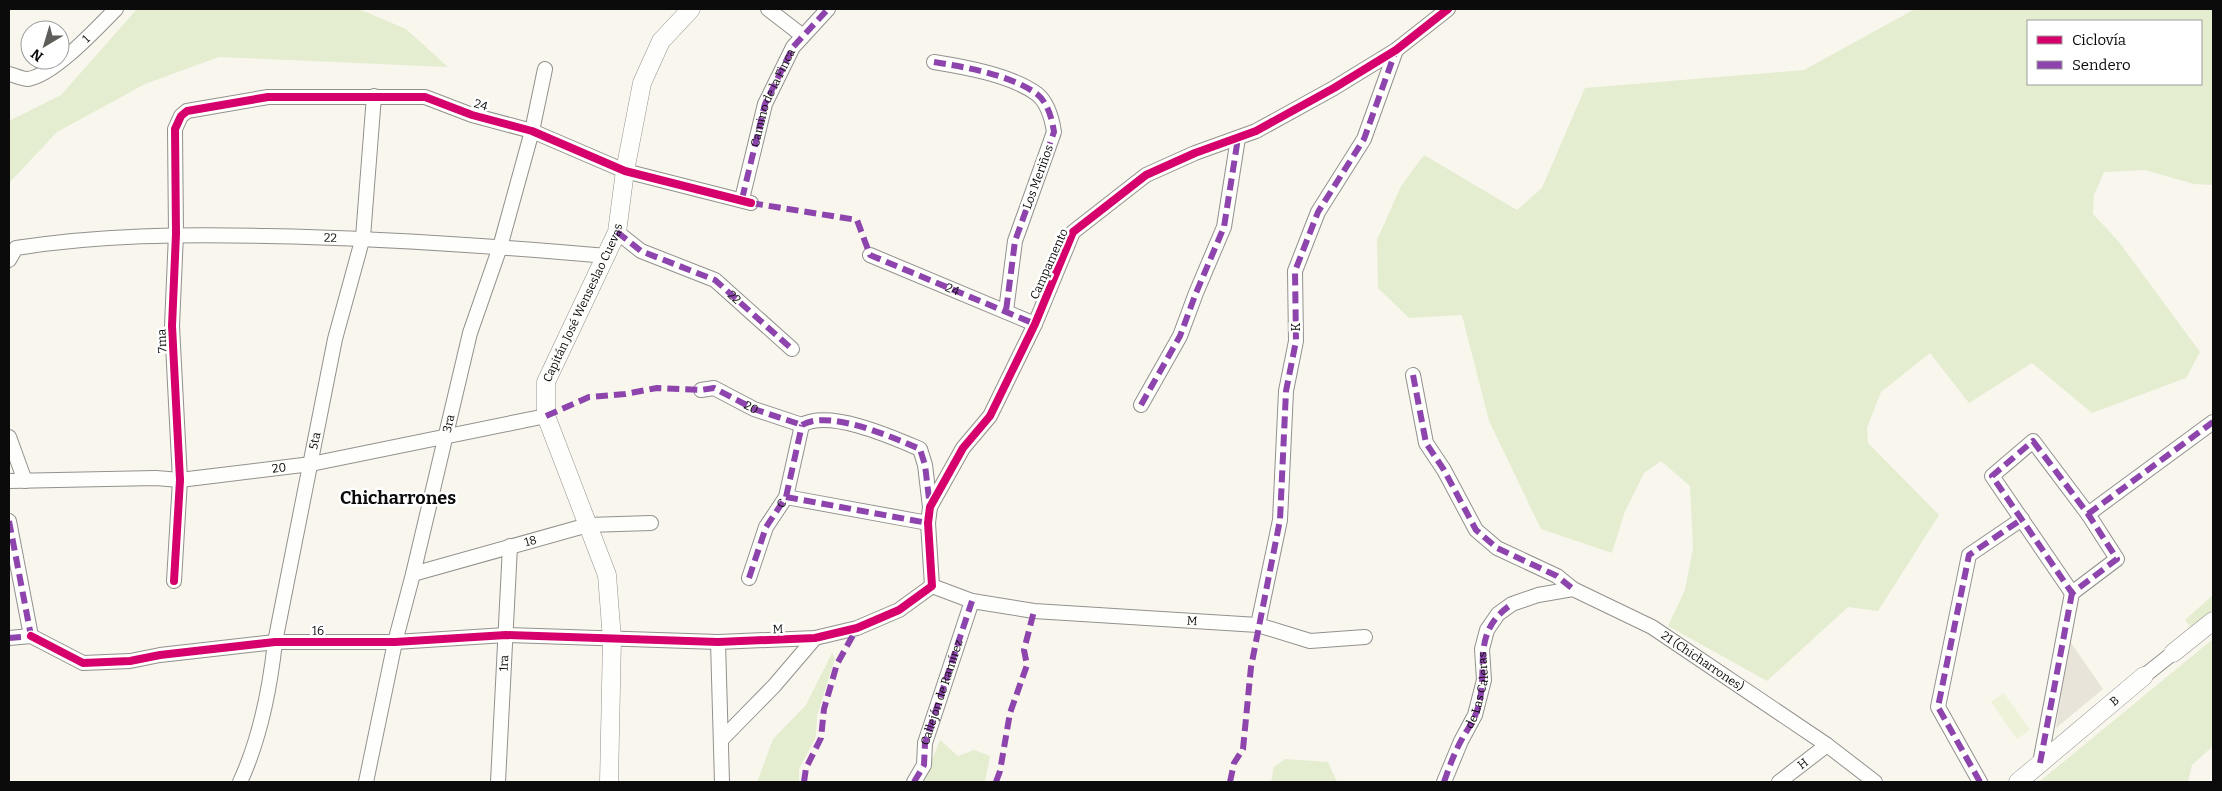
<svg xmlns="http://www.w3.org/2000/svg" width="2222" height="791" font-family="Bitter,serif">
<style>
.green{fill:#e4edcf;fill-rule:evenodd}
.pitch{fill:#edf2d9}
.plaza{fill:#e9e4da}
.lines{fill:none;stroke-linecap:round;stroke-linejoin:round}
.minor-casing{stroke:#92918d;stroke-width:16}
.tertiary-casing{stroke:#92918d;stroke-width:19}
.minor{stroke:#fefefc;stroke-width:14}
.tertiary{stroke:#fefefc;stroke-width:18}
.quiet{stroke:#8e44ad;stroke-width:6;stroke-dasharray:12 6;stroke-linecap:butt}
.cycleway-casing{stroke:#fff;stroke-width:11}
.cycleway{stroke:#d6006c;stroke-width:8}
.labels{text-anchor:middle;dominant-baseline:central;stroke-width:5;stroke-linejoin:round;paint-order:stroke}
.street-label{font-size:12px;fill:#0b0b0b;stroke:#fff}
.district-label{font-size:18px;font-weight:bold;fill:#0b0b0b;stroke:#fff}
</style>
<rect width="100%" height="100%" fill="#f9f6ee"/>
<path class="green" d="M 137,9 L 359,9 L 406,29 L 448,67 L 219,57 L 145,84 L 57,132 L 9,183 L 9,121 L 61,95 Z
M 1915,9 L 2213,9 L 2213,183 L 2211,185 L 2194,184 L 2145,170 L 2104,172 L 2094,195 L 2093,214 L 2119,242 L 2200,352 L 2186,378 L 2092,413 L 2032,363 L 1969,403 L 1930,353 L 1881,392 L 1867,428 L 1868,443 L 1939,515 L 1878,611 L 1848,607 L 1767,681 L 1668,626 L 1685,590 L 1693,548 L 1690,486 L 1661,461 L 1644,473 L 1624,514 L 1612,553 L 1541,529 L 1489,421 L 1462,315 L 1409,318 L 1378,288 L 1377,240 L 1401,186 L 1424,155 L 1517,210 L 1542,188 L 1585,88 L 1804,70 ZM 2201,21 L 2201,84 L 2028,84 L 2028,21 Z
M 2213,595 L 2213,611 L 2192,628 L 2185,620 Z
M 2213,639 L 2213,746 L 2192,765 L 2188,782 L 2039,782 Z
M 832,653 L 835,658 L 817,716 L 816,737 L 799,769 L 799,782 L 757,782 L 773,739 L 806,705 Z
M 940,740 L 958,756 L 974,750 L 990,756 L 985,782 L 923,782 Z
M 1285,759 L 1328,762 L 1337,782 L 1271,782 L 1274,767 Z"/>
<path class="pitch" d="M 2004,693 L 2030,730 L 2017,739 L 1991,702 Z"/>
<path class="plaza" d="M 2069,640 L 2103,689 L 2056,728 Z"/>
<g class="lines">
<g class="minor-casing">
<g id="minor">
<path d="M 768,9 L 803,36"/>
<path d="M 934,62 C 965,67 1011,75 1037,94 C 1048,103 1052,119 1054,132 L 1015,241 L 1006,311"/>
<path id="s1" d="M 9,74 C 14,75 22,79 28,79 C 54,75 97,28 116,9"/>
<path id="s2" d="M 742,199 L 765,104 L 793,47 L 828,9"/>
<path id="s3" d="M 617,232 L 641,251 L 715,280 L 792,349"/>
<path d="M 870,255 L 1035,324"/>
<path id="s4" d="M 9,260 L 16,248 C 99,235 182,234 266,236 C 380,238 493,246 607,256"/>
<path d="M 1413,375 L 1426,443 L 1444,470 L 1476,530 L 1497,548 L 1557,576 L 1573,589"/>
<path id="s5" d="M 701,390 L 714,388 L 754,409 L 802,425"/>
<path d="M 1141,405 L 1180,336 L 1196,293 L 1224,227 L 1238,138"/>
<path d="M 802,425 C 829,409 892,437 920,449 L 925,465 L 930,507"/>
<path d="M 9,437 L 25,481"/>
<path d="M 2033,441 L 2088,514 L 2117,559 L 2072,593 L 1992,476 Z"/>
<path id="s6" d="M 9,481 L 156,478 L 180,480 L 311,464 L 546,416"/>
<path d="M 786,497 L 928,523"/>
<path d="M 2088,514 L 2213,422"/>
<path d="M 9,521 L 31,636"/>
<path id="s7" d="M 413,574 L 588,525 L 651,523"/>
<path id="s8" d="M 749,578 L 766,527 L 786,497 L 802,425"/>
<path d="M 174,581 L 180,480 L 172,326 L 176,234 L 175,129 L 181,116 L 187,111 L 268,97 L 425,97 L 472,115 L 532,131 L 625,171 L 751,203"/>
<path d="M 932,586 L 928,523 L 930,507 L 963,448 L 990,416 L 1035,324 L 1073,232 L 1146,175 L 1195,153 L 1256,131 L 1334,88 L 1396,50 L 1448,9"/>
<path id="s9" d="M 932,586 L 972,601 L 1034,611 L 1258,625 L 1310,641 L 1365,637"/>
<path d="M 1258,625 L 1280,520 L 1286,391 L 1296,341 L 1295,271 L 1318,212 L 1364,139 L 1396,50"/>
<path d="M 31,636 L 83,663 L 130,661 L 160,655 L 275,642 L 395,642 L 506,635 L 718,642 L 815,638 L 857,628 L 899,610 L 932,586"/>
<path d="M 9,638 L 31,636"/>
<path d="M 718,642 L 722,782"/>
<path d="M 2144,676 L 2173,653"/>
<path d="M 722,739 L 774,686 L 815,638"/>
<path d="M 2040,763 L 2072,593"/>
<path id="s10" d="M 240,782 C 259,741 270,688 275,642 L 335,339 L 363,237 L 374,96"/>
<path id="s11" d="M 366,782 L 395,642 L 413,574 L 470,333 L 500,247 L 532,131 L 545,69"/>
<path id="s12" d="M 498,782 L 510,546"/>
<path d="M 914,782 L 924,765 L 925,743 L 972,601"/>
<path id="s13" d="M 1444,782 L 1461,741 L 1475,715 L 1484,680 L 1482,649 L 1487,630 L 1498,614 L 1512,604 L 1538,595 L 1573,589 L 1652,627 L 1827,745 L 1875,782"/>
<path id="s14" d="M 1779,782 L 1827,745"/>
<path d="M 1980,782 L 1938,707 L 1969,555 L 2022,519"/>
</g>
</g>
<g class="tertiary-casing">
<g id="tertiary">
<path d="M 2173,653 L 2213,621"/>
<path id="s15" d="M 609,782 L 612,639 L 607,575 L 546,416 L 546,382 L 617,232 L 625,171 L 642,83 L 661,41 L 691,9"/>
<path id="s16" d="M 2018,782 L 2144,676"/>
</g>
</g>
<use href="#minor" class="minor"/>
<use href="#tertiary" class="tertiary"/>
<g class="quiet">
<path d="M 934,62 C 965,67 1011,75 1037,94 C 1048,103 1052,119 1054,132 L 1015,241 L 1006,311"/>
<path d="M 742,199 L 765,104 L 793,47 L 828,9"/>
<path id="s17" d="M 751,203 L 857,220 L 870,255 L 1035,324"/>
<path d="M 617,232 L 641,251 L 715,280 L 792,349"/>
<path d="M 1413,375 L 1426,443 L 1444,470 L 1476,530 L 1497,548 L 1557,576 L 1573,589"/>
<path d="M 1141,405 L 1180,336 L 1196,293 L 1224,227 L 1238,138"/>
<path d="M 546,416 L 589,397 L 625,394 L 657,388 L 701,390 L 714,388 L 754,409 L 802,425"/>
<path d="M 802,425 C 829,409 892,437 920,449 L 925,465 L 930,507"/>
<path d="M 2033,441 L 2088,514 L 2117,559 L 2072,593 L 1992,476 Z"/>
<path d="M 786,497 L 928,523"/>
<path d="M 2088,514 L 2213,422"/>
<path d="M 9,521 L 31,636"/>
<path d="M 749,578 L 766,527 L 786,497 L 802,425"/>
<path d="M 9,638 L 31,636"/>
<path d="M 2040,763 L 2072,593"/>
<path d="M 804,782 L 806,768 L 821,738 L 824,709 L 837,664 L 857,628"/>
<path id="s18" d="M 914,782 L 924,765 L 925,743 L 972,601"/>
<path d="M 996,782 L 1000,771 L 1010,713 L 1027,665 L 1024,650 L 1034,611"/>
<path d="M 1230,782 L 1234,763 L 1243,749 L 1251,667 L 1280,520 L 1286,391 L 1296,341 L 1295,271 L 1318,212 L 1364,139 L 1396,50"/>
<path d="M 1444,782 C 1449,768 1454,753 1462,739 C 1466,731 1472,724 1475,716 C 1493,672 1466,635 1512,604"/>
<path d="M 1980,782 L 1938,707 L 1969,555 L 2022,519"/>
</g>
<g class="cycleway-casing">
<path id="cycleway" d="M 174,581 L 180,480 L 172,326 L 176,234 L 175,129 L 181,116 L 187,111 L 268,97 L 425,97 L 472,115 L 532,131 L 625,171 L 751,203
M 31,636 L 83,663 L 130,661 L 160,655 L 275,642 L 395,642 L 506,635 L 718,642 L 815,638 L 857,628 L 899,610 L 932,586 L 928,523 L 930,507 L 963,448 L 990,416 L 1035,324 L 1073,232 L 1146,175 L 1195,153 L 1256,131 L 1334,88 L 1396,50 L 1448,9"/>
</g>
<use href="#cycleway" class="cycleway"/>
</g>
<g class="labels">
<g class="street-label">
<text stroke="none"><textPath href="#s1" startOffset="91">1</textPath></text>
<text stroke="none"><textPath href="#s2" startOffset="106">Camino de la Finca</textPath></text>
<text transform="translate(481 105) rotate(17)">24</text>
<text transform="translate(1038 177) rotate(-70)">Los Meriños</text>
<text stroke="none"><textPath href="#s4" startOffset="329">22</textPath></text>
<text transform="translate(1049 264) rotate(-66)">Campamento</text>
<text stroke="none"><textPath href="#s17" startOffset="234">24</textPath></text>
<text stroke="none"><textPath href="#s3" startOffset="136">22</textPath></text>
<text stroke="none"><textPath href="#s15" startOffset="499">Capitán José Wenseslao Cuevas</textPath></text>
<text transform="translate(1296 327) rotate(-90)">K</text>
<text transform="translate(162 341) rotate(-93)">7ma</text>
<text stroke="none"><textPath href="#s5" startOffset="55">20</textPath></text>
<text stroke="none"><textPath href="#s11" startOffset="368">3ra</textPath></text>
<text stroke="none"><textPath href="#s10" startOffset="350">5ta</textPath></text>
<text stroke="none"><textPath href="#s6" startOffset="271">20</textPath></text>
<text stroke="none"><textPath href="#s8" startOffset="82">C</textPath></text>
<text stroke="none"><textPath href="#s7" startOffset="122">18</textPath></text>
<text stroke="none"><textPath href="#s9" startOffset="264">M</textPath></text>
<text transform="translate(778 629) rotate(-2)">M</text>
<text x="318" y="631">16</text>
<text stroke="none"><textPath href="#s13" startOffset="409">21 (Chicharrones)</textPath></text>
<text stroke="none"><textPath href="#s12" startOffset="119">1ra</textPath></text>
<text stroke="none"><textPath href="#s13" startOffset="99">de Las Caleras</textPath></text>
<text stroke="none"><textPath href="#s18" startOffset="95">Callejón de Ramírez</textPath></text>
<text stroke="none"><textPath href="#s16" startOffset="126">B</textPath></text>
<text stroke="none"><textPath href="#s14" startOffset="30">H</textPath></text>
</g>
<g class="district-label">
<text x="398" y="498">Chicharrones</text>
</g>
</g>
<rect width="2222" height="791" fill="none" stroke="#0b0b0b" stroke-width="20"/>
<rect x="2027" y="20" width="175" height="65" fill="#ffffff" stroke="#9d9d9d"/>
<rect x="2037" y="36" width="25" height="8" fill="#d6006c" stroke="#9d9d9d"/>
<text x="2072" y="45" font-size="15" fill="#0b0b0b">Ciclovía</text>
<rect x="2037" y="61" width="25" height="8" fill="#8e44ad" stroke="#9d9d9d"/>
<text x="2072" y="70" font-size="15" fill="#0b0b0b">Sendero</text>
<g transform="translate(45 45) rotate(218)"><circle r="24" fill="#ffffff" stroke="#9d9d9d"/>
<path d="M0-4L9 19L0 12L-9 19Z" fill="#5e5d5a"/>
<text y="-8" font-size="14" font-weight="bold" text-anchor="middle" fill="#0b0b0b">N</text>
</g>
</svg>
